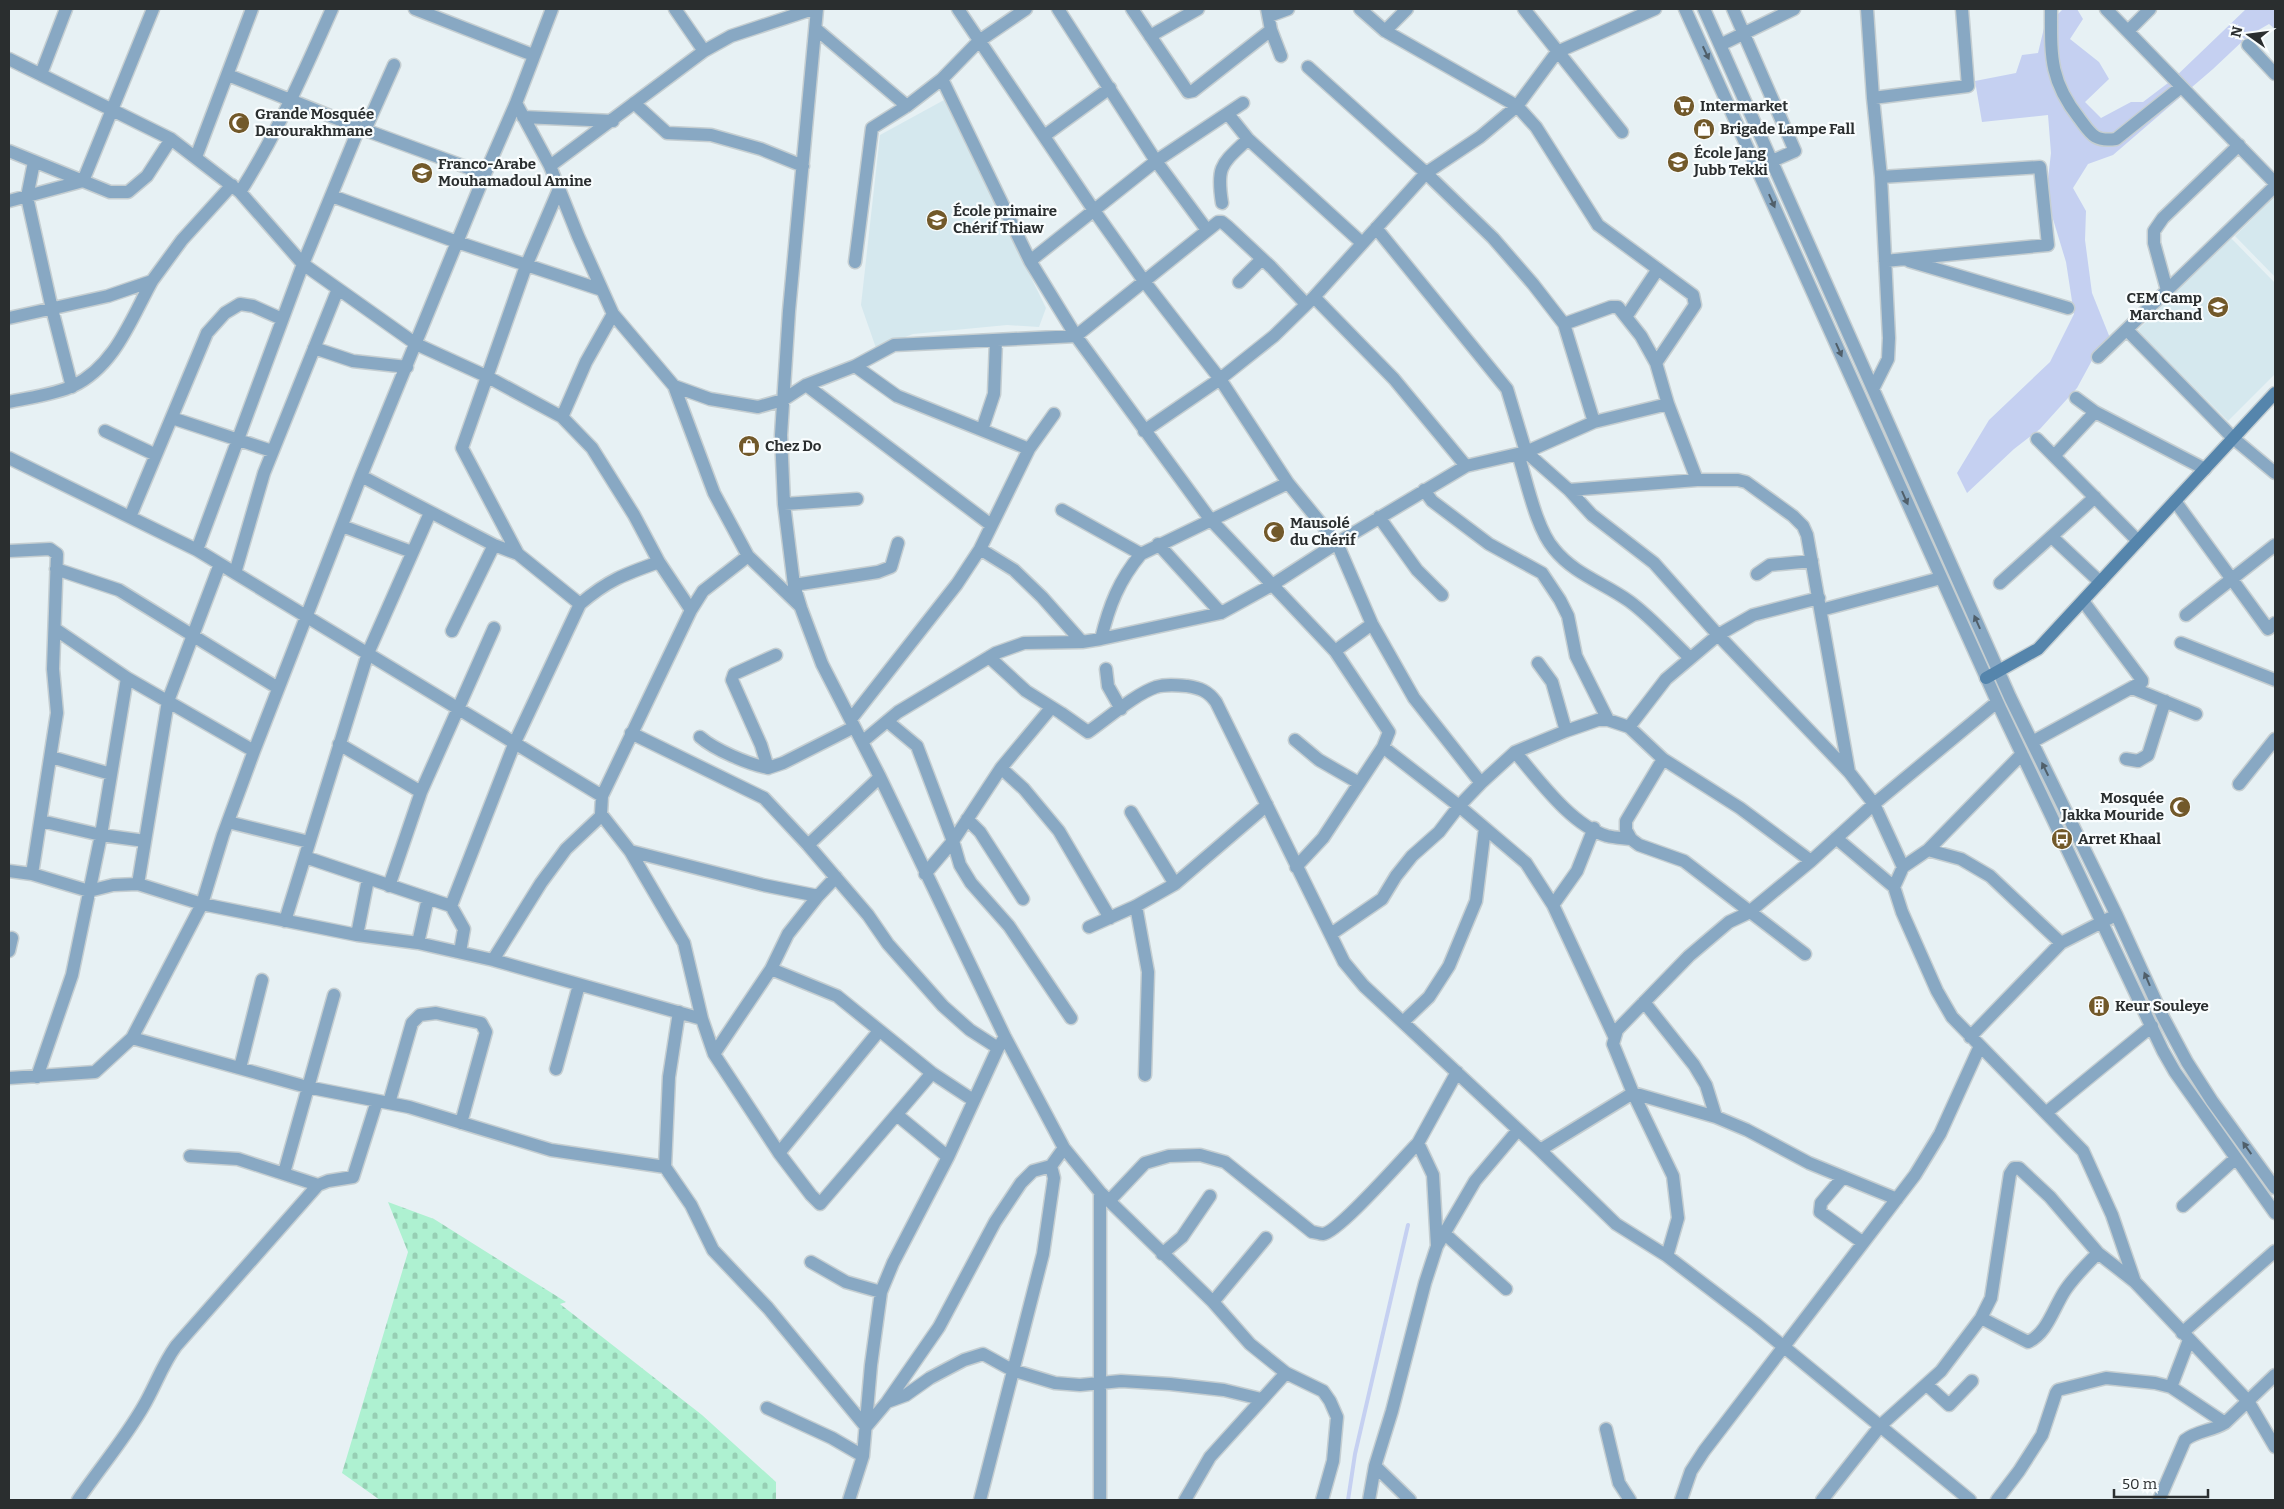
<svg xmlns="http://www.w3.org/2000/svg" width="2284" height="1509" font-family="Bitter,serif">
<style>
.built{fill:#d5e8ee}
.cemetery{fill:url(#cemetery-stones)}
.water{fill:#c5d0f1}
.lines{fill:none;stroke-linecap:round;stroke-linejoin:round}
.stream{stroke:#c5d0f1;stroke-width:4}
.street-casing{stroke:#c5ced1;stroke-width:15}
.secondary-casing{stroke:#c5ced1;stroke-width:15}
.street{stroke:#88a8c3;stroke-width:12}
.secondary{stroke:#5585ac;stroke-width:12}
.oneway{fill:#505f6a}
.labels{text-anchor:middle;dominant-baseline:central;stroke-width:4.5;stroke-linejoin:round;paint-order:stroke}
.poi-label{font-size:15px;font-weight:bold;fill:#2a2e2f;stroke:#f9fdfe;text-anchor:start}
</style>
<defs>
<pattern id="cemetery-stones" width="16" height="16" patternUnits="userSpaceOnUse" patternTransform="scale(1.25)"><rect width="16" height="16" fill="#aef1d1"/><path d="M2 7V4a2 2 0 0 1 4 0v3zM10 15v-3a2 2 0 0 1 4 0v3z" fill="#96cfb4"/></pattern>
</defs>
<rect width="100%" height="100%" fill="#e7f1f4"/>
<path class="built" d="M 944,100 L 1046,308 L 1039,327 L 1007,325 L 913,334 L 876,348 L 861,305 L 880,135 Z
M 2275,196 L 2275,277 L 2235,236 Z
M 2230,237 L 2275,283 L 2275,374 L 2228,421 L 2137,331 Z"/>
<path class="cemetery" d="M 388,1202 L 434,1219 L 566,1302 L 560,1304 L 702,1415 L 776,1482 L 776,1500 L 380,1500 L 342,1473 L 408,1252 Z"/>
<path class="water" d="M 2063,9 L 2077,9 L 2083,19 L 2070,39 L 2099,62 L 2109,79 L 2085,102 L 2101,118 L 2131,102 L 2143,102 L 2172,80 L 2246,9 L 2275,9 L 2275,29 L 2269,24 L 2248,36 L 2213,69 L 2113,155 L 2088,164 L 2073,188 L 2086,211 L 2085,240 L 2092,293 L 2110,338 L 2096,353 L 2077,388 L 2040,429 L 2014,449 L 1967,493 L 1957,473 L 1989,420 L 2050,362 L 2074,314 L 2066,262 L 2046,196 L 2051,153 L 2048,115 L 1982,122 L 1975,81 L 2016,73 L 2022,55 L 2038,53 L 2044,28 Z"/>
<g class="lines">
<path class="stream" d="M 1348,1500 L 1355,1454 L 1408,1225"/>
<g class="street-casing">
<path id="street" d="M 415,9 L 533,55
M 675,9 L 704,51
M 817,9 L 789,311 L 781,435 L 784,504 L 794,585 L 801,608 L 822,664 L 880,777 L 1005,1037 L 1064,1148 L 1100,1192 L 1213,1302 L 1250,1344 L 1286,1373 L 1323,1391 L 1330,1401 L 1337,1417 L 1333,1461 L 1322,1500
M 958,9 L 1093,209 L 1144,281 L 1220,379 L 1288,483 L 1337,543 L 1372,624 L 1414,698 L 1481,783
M 1058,9 L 1156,161 L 1207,230
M 1132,9 L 1188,92 L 1193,91 L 1271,30
M 1267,9 L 1271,30 L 1281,56
M 1360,9 L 1385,31 L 1517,106 L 1536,127 L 1598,225 L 1693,295 L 1695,305 L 1656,363
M 1524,9 L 1622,132
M 1685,9 L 2000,708 L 2163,1051 L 2175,1072 L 2275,1213
M 1704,9 L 2010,697 L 2117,916 L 2163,1017 L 2187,1062 L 2212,1101 L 2275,1188
M 1733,9 L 1795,151 L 1772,161
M 1867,9 L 1873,98 L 1881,177 L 1889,338 L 1888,359 L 1873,389
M 2051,9 C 2051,55 2049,80 2079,118 C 2091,134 2094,142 2116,139 L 2181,87
M 2106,9 L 2275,183
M 1269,16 L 1288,9
M 816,29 L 907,106
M 1385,31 L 1407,9
M 2128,31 L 2150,9
M 1150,36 L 1198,9
M 1720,45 L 1794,9
M 2248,45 L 2275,74
M 9,59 L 171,139 L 240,192 L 303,264 L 416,344 L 486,376 L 562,417 L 592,448 L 634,515 L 659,562 L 691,610
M 1308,67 L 1426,173 L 1493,238 L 1533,284 L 1564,324 L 1594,422
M 41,74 L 66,9
M 228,75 L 365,130 L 485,174
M 942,79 L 1030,261 L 1076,336 L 1210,519 L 1335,651 L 1389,732 L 1383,747 L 1323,838 L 1296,867
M 1873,98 L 1968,86 L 1962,9
M 516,103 L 550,166 L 578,236 L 613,314 L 674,386 L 714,493 L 748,556 L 800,606
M 634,103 L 667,133 L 711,135 L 761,149 L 803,166
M 1228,114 L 1248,139 L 1362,243
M 523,117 L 613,121
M 365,130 L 394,65
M 1044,136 L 1110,88
M 9,151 L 110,192 L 128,192 L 147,176 L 171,139
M 196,157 L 252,9
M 34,162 L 27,197 L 52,309 L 72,387
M 550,166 L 704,51 L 731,36 L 813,9
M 1881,177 L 2040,167 L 2048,245 L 1885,261
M 559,189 L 526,266 L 462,448 L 518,554 L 580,604
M 240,192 C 277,134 304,72 332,9
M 332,196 L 457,242 L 602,290
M 9,201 L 83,181 L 153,9
M 1222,203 C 1216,165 1222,164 1248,139
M 1376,228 L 1507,389 L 1526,452 L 1569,490 L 1592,515 L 1654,563 L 1718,635 L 1849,772 L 1874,804 L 1903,867
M 1030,261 L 1156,161 L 1243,103
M 1909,261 L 2068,308
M 855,262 L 872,128 L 907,106 L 942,79 L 979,41 L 1026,9
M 1239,282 L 1262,259
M 2167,290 L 2154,243 L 2154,231 L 2163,218 L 2239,145
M 1314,297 L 1394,379 L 1466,466
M 1626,317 L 1658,269
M 9,318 L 108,296 L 152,281 L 182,240 L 232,185
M 1564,324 L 1611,307 L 1618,307 L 1641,336 L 1656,363 L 1668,404 L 1697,480
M 2127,330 L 2233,438 L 2275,473
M 314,348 L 353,361 L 407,367
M 2098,357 L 2275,186
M 855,366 L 897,396 L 1029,449
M 806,385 L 991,525
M 674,386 L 710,399 L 758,407 L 783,400 L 806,385 L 855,366 L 894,345 L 1076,336 L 1218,222 L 1222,222 L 1227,226 L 1271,267 L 1306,304
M 2076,398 L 2095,412 L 2205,469
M 9,402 C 27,398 57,394 73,386 C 115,366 131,319 152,281
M 562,417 L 586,362 L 613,314
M 172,418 L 272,451
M 982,430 L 994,394 L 996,340
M 105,431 L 156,455
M 1144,431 L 1220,379 L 1274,336 L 1314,297 L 1426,173 L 1480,137 L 1517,106 L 1557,52 L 1655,9
M 2037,439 L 2138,541
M 1518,454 C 1527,482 1536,528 1554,549 C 1574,574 1604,583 1629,601 C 1651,617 1670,639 1690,658
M 2054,456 L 2095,412
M 9,458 L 197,550 L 602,796
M 361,476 L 494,545
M 1424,490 L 1432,501 L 1489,544 L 1542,573 L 1560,600 L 1568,616 L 1576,656 L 1608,720
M 1569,490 L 1697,480 L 1738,480 L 1746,482 L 1793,516 L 1803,526 L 1807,535 L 1849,772
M 2175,501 L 2268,629 L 2275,623
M 784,504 L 857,499
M 1062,510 L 1141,554
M 130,517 L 207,333 L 225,313 L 240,304 L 253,306 L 282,319
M 1379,517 L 1417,570 L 1442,595
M 342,526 L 412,552
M 2052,537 L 2100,582
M 1158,544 L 1221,613
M 980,549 L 1014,570 L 1042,597 L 1082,642
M 197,550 L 303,264 L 359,128
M 9,551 L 50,549 L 57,554 L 53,669 L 57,713 L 32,874
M 748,556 L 703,591 L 691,610 L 602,796 L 601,814 L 630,851 L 684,943 L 702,1019 L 714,1054 L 779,1153 L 811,1195 L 820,1204 L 932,1073
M 56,569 L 119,590 L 278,688
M 235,573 L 264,473 L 338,289
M 1757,574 L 1770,565 L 1812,561
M 2000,583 L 2095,497
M 794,585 L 878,572 L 891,567 L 898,543
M 1821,610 L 1941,578
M 2186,615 L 2275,545
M 55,629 L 127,678 L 254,751
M 452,631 L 494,545 L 518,554
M 1101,639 C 1109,606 1119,580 1141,554 L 1288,483
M 2181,643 L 2275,680
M 1335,651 L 1372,624
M 776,655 L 734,674 L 732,680 L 761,745 L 768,768 L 783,763 L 854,727
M 989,657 L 1026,691 L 1061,713 L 1088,732 C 1107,719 1135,694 1156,687 C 1166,684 1176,685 1187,686 C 1200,688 1208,691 1216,702 L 1344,962 L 1364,986 L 1540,1150 L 1616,1224 L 1667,1256 L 1756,1324 L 1970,1500
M 1538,663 L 1552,682 L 1566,731
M 1106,669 L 1108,686 L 1121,709
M 2132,688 L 2196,714
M 851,719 L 957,584 L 980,549 L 1029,449 L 1054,414
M 887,721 L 917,746 L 953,841 L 960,865 L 971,883 L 1009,926 L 1071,1018
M 1629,727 L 1666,679 L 1718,635 L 1753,615 L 1819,598
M 631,733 L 764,798 L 808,845 L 868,915 L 888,944 L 943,1006 L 970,1030 L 998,1048
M 700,737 C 715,750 748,764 768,768
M 1295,740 L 1319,760 L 1359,783
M 862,742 L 898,712 L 996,653 L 1024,643 L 1082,642 L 1101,639 L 1221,613 L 1272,585 L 1337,543 L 1466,466 L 1526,452 L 1594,422 L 1668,404
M 2032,742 L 2142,682 L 2142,680 L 2083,601
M 339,744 L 421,792
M 1383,747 L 1459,806 L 1526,863 L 1553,905 L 1614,1036
M 1515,752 C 1539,780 1571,825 1607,836 C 1615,838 1623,838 1631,839
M 51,757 L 111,774
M 1663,759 L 1626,821 L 1626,830 L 1631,839 L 1639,845 L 1684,861 L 1805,954
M 2126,759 L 2138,761 L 2148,755 L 2165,701
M 1001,768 L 1024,789 L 1059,831 L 1110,918
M 2239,784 L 2275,739
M 1131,812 L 1175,884
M 967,819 L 980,832 L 1023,899
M 41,821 L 101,835 L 145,841
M 228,822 L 309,842
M 1836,838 L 1894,887 L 1902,912 L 1937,991 L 1952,1017 L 2083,1151 L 2112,1215 L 2135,1282 L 2248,1401 L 2275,1447
M 808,845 L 880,777
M 1928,850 L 1961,859 L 1990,876 L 2061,943
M 630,851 L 763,885 L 818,896
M 305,857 L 451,906 L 464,929 L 460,952
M 9,871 L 32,874 L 89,891 L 113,885 L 138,884 L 202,904 L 357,935 L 418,943 L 493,960 L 702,1019
M 925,874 L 953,841 L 1001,768 L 1051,708
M 138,884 L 168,701 L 220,564
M 389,886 L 421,792 L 494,628
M 1894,887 L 1903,867 L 1928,850 L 2022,754
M 1553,905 L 1577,871 L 1594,828
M 451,906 L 515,742 L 580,604 C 608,580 625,574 659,562
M 1136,906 L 1148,972 L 1145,1075
M 285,921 L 368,653 L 430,513
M 1089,927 L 1136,906 L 1175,884 L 1267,805
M 1331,934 L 1382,899 L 1396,876 L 1412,856 L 1439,832 L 1459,806 L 1481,783 L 1515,752 L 1566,731 L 1598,720 L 1608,720 L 1629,727 L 1663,759 L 1740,808 L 1811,861
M 357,935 L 368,879
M 418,943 L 428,898
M 9,951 L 12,938
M 493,960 L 541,883 L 566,849 L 601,816
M 771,969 L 837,996 L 932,1073 L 973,1100
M 1644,1002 L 1694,1065 L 1706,1085 L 1716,1117
M 679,1012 L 669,1077 L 665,1167 L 691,1205 L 713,1250 L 768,1308 L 866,1427 L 887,1402 L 939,1327 L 995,1222 L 1021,1183 L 1033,1171 L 1051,1166 L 1064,1148
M 1404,1021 L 1429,997 L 1449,966 L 1476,901 L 1485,828
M 1970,1037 L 2061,943 L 2110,918
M 132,1038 L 307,1087 L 409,1107 L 551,1150 L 665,1167
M 714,1054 L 771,969 L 788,934 L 818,896 L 836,877
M 240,1068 L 262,980
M 556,1069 L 579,985
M 37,1077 L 72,975 L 101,835 L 127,678
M 9,1078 L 95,1072 L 132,1038 L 202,904 L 223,835 L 254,751 L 361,476 L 485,174 L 516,103 L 552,9
M 389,1103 L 412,1023 L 420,1015 L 436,1013 L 481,1023 L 486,1032 L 461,1123
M 2047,1112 L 2152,1026
M 897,1115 L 948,1157
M 1540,1150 L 1633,1093 L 1716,1117 L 1747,1130 L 1809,1163 L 1897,1199
M 779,1153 L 879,1031
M 190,1156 L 238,1159 L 318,1185
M 284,1173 L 334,995
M 1843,1177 L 1821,1203 L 1820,1212 L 1862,1242
M 1100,1192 L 1100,1500
M 1109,1201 L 1145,1163 L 1169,1156 L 1200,1155 L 1225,1162 L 1312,1232 C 1315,1232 1320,1234 1323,1234 C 1339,1232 1403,1158 1418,1143
M 2183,1206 L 2236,1158
M 1445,1234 L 1506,1289
M 1437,1246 L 1433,1175 L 1418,1143 L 1457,1072
M 1162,1254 L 1182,1237 L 1210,1196
M 1667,1256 L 1678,1218 L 1673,1176 L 1633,1093 L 1613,1044 L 1617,1030 L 1689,956 L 1729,922 L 1748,913 L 1811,861 L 1874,804 L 1997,702
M 811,1262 L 846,1282 L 881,1292
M 1213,1302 L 1266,1238
M 1981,1318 L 2028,1342 C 2048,1333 2054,1306 2066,1289 C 2075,1276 2087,1264 2098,1253 L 2135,1282
M 2182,1333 L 2275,1251
M 1927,1385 L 1949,1405 L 1972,1381
M 2171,1387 L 2189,1340
M 887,1402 L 906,1395 L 930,1378 L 964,1360 L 983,1354 L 1012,1370 L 1055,1383 L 1080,1385 L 1121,1381 L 1170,1384 L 1224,1390 L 1261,1399
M 767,1408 L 832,1438 L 863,1456
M 1606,1429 L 1619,1483 L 1630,1500
M 1375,1466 L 1410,1500
M 78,1500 C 99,1469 124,1440 143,1407 C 155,1387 162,1365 176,1346 L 318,1185 L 328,1181 L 353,1177 L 377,1101
M 849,1500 L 863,1456 L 871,1365 L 881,1292 L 893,1263 L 948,1157 L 998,1048 L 1005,1037
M 980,1500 L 1043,1254 L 1054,1178 L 1051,1166
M 1185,1500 L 1210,1457 L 1286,1373
M 1369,1500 L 1375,1466 L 1392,1411 L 1425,1283 L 1437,1246 L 1475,1181 L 1518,1130
M 1681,1500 L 1691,1471 L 1704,1451 L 1915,1175 L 1940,1134 L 1980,1046
M 1822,1500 L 1881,1425 L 1941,1371 L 1981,1318 L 1991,1298 L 2010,1174 L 2014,1168 L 2019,1168 L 2050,1197 L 2098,1253
M 1997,1500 L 2019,1471 L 2042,1435 L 2056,1393 L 2058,1390 L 2106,1378 L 2155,1383 L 2171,1387 L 2225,1423
M 2159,1500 L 2185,1440 C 2196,1431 2212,1431 2225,1423 L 2275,1375"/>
</g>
<g class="secondary-casing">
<path id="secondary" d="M 1986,678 L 2038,649 L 2275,393"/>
</g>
<use href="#street" class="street"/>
<use href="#secondary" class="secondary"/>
</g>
<defs><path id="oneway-solid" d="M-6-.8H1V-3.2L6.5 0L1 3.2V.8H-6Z" transform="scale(1.25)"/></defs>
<g class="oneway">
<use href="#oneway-solid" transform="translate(1706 53) rotate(65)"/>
<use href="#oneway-solid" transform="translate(1772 201) rotate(66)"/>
<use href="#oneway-solid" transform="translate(1839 350) rotate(66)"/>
<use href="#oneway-solid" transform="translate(1905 498) rotate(66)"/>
<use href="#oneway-solid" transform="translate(1977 622) rotate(-114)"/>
<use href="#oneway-solid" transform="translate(2045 769) rotate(-116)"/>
<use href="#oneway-solid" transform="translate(2147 979) rotate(-113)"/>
<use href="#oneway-solid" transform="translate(2247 1148) rotate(-125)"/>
</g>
<defs>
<g id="supermarket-disc" transform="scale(1.125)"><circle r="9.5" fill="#72592a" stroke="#f9fdfe"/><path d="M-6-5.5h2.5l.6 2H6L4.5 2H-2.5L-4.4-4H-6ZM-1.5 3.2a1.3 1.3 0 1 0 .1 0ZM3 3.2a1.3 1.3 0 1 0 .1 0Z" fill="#fff"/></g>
<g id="mosque-disc" transform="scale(1.125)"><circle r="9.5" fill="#72592a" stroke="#f9fdfe"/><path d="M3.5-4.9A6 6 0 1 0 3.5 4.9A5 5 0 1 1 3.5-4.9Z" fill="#fff"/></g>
<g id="shop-disc" transform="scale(1.125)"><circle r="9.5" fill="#72592a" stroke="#f9fdfe"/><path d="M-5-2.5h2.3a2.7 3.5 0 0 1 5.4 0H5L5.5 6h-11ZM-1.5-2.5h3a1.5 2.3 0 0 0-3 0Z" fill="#fff"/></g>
<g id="school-disc" transform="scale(1.125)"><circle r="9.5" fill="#72592a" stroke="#f9fdfe"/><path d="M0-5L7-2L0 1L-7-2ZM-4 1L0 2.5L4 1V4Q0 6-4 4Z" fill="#fff"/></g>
<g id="bus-disc" transform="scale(1.125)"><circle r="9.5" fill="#72592a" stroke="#f9fdfe"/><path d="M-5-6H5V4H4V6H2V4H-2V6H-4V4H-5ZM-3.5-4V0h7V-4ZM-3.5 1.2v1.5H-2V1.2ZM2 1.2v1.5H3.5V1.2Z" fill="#fff"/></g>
<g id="building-disc" transform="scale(1.125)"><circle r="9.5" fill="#72592a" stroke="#f9fdfe"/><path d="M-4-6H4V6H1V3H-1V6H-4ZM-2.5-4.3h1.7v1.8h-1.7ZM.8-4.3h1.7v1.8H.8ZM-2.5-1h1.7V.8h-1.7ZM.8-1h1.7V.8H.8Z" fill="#fff"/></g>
</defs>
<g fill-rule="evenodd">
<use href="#supermarket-disc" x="1684" y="106"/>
<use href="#mosque-disc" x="239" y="123"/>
<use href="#shop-disc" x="1704" y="129"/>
<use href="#school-disc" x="1678" y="162"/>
<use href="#school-disc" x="422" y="173"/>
<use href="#school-disc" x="937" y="220"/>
<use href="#school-disc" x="2218" y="307"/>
<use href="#shop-disc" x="749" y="446"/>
<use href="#mosque-disc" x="1274" y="532"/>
<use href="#mosque-disc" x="2180" y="807"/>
<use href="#bus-disc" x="2062" y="839"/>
<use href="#building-disc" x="2099" y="1006"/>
</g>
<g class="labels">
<g class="poi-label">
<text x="1700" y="106">Intermarket</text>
<text x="255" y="114">Grande Mosquée<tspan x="255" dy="17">Darourakhmane</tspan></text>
<text x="1720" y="129">Brigade Lampe Fall</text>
<text x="1694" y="153">École Jang<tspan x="1694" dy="17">Jubb Tekki</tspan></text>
<text x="438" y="164">Franco-Arabe<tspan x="438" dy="17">Mouhamadoul Amine</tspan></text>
<text x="953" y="211">École primaire<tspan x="953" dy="17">Chérif Thiaw</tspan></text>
<text x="2202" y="298" text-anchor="end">CEM Camp<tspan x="2202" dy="17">Marchand</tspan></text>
<text x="765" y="446">Chez Do</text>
<text x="1290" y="523">Mausolé<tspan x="1290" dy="17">du Chérif</tspan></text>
<text x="2164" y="798" text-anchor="end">Mosquée<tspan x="2164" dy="17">Jakka Mouride</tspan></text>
<text x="2078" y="839">Arret Khaal</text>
<text x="2115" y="1006">Keur Souleye</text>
</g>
</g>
<rect width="2284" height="1509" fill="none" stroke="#2a2e2f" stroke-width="20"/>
<g transform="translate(2249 35) rotate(284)" stroke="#f9fdfe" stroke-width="4" paint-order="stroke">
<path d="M0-4L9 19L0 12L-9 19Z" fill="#2a2e2f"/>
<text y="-8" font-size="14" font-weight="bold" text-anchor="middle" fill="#2a2e2f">N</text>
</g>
<path d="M2114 1489v8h94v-8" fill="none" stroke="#2a2e2f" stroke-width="2.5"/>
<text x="2122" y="1489" font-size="15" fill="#2a2e2f" stroke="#f9fdfe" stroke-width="4" paint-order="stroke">50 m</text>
</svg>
